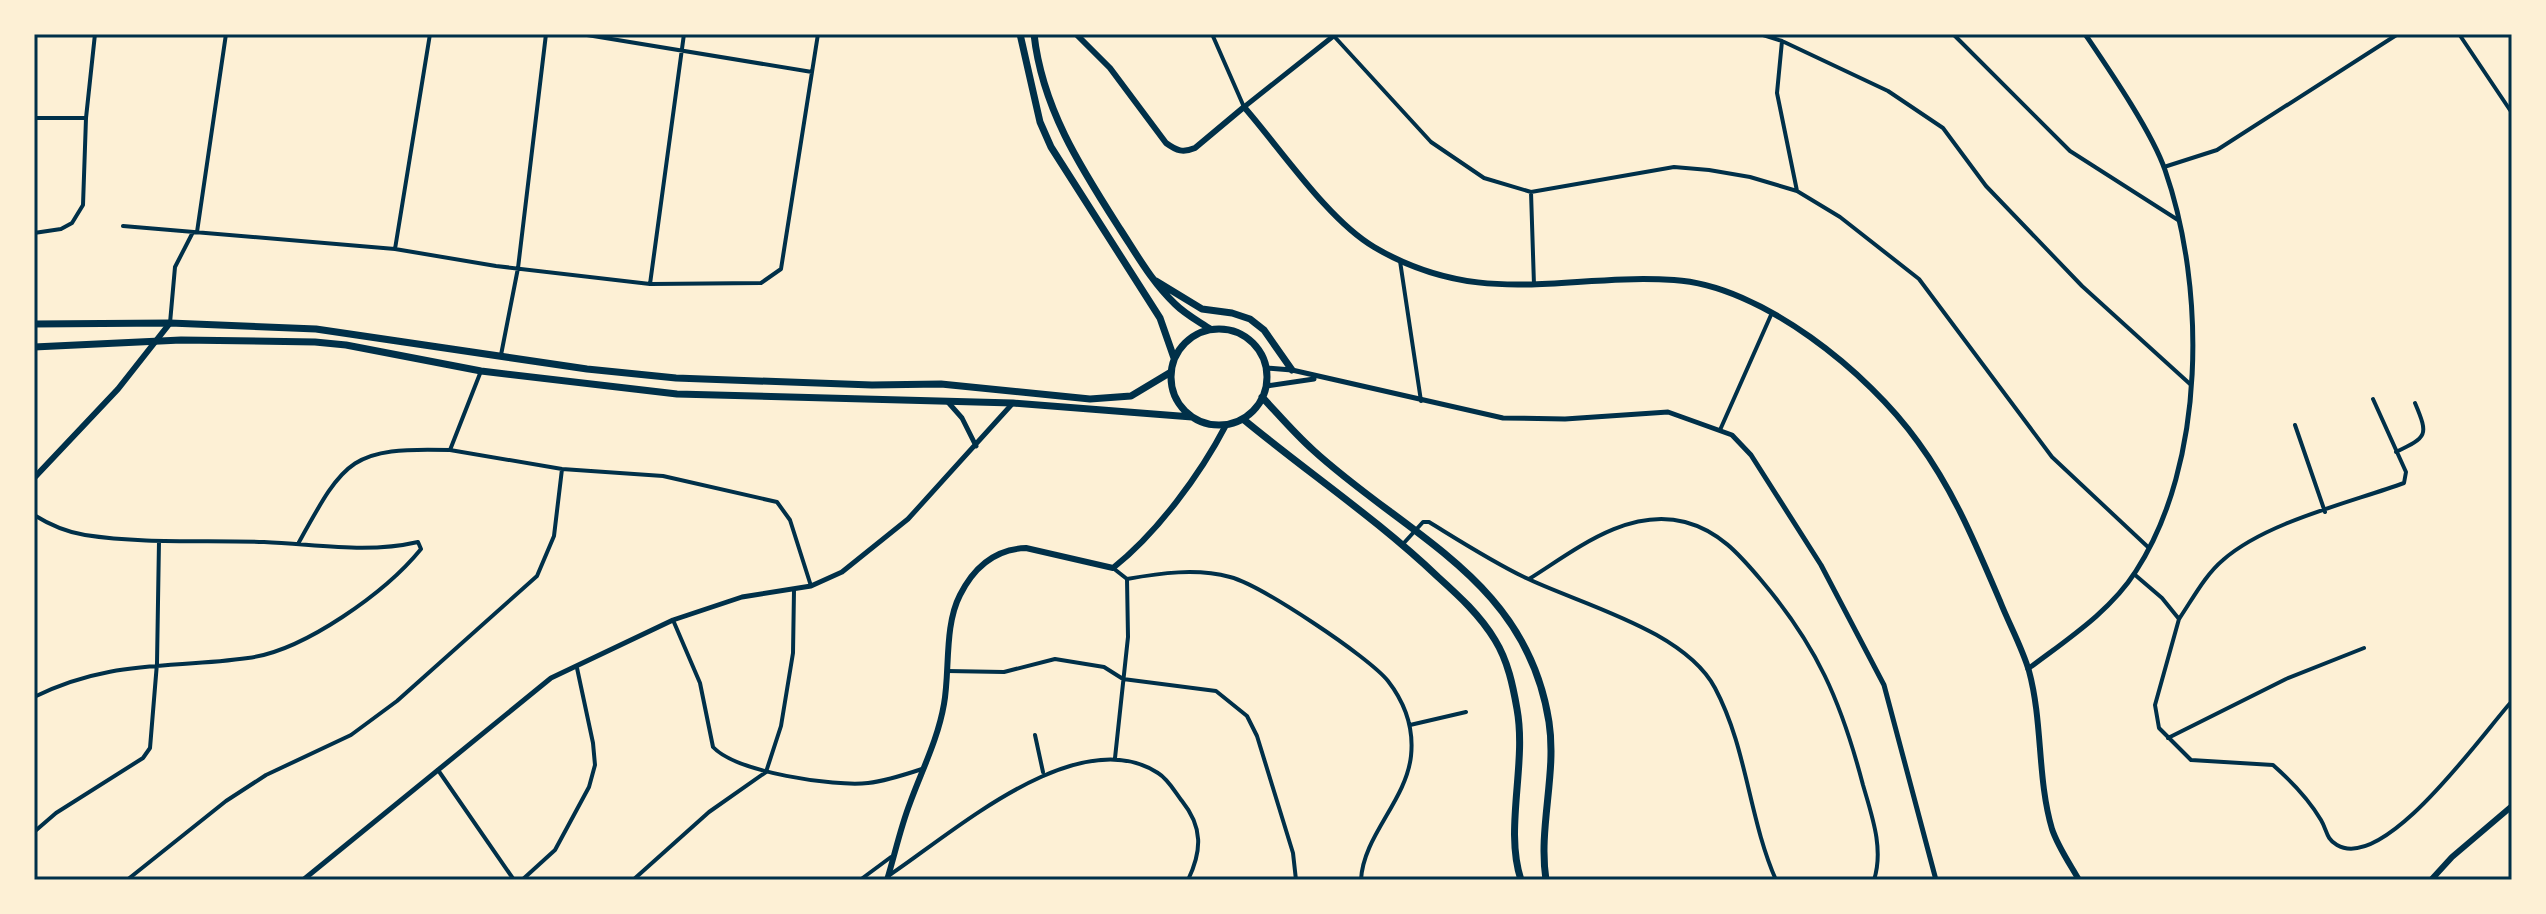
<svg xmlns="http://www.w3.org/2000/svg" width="2546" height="914" font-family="'Titillium Web',sans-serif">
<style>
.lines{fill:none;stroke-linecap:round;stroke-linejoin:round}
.minor{stroke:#003049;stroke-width:4}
.tertiary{stroke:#003049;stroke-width:5}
.secondary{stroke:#003049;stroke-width:6}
.trunk{stroke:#003049;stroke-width:7}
.neatline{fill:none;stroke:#003049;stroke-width:3}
</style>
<rect width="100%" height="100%" fill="#fdf0d5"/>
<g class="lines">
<path class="minor" d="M 581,34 L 812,72
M 1212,34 L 1244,107
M 1332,34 L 1431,142 L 1484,178 L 1531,192 L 1674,167 L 1709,170 L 1750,177 L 1797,191 L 1840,217 L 1919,279 L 2052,457 L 2149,548
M 1760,34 L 1782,41 L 1888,91 L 1943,128 L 1986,186 L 2082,286 L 2190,384
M 1953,34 L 2070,151 L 2178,220
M 2459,34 L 2512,113
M 1782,41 L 1777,93 L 1797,191
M 34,118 L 86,118
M 2164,167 L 2217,150 L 2398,34
M 1531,192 L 1534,285
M 123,226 L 395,249 L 496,266 L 650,284 L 684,34
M 197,232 L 226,34
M 34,233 L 61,229 L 72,223 L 83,205 L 86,118 L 95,34
M 395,249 L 430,34
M 1400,261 L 1421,401
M 651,284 L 761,283 L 781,269 L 818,34
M 170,323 L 175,267 L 193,232
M 501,355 L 518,268 L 546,34
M 2295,425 L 2325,512
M 1720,430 L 1771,315
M 450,450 L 562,469 L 663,476 L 777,502 L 790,520 L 811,586
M 2396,452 C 2427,437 2429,436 2415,403
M 34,515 C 50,525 66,532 85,535 C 144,544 205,540 264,542 C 316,544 366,554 418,542 L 421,549 C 386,592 304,651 248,658 C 169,669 111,659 34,697
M 299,542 C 345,459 351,447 450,450 L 481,371
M 1403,544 L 1423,522 L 1429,522 C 1460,541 1491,561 1524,577 C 1582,605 1684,630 1715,688 C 1747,748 1749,819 1776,880
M 1113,568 L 1127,579 C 1160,573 1197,568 1230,577 C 1261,585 1369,657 1388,681 C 1405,703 1414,728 1411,756 C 1406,801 1363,836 1361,880
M 2134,574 L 2162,598 L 2179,619 L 2155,705 L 2159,728 L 2191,760 L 2273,765 C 2290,780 2309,800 2321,820 C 2327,830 2326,839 2337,845 C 2385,873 2483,733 2512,701
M 1529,579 C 1574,551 1627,507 1685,522 C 1719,531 1739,554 1761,580 C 1817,646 1841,701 1863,785 C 1872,816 1884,849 1874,880
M 2179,619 C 2192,600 2205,575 2223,560 C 2266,522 2349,503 2404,483 L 2406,472 L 2373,399
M 673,620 L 700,683 L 713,747 C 736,772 834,787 868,783 C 886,781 904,775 922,769
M 947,671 L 1004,672 L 1055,659 L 1104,667 L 1123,679 L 1216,691 L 1247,716 L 1257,736 L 1293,853 L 1296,880
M 1410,725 L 1466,712
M 1035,735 L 1043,772
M 2168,738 L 2286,679 L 2364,648
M 1115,758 L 1128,637 L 1127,579
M 438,770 L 514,880
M 34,832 L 56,813 L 143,758 L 150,748 L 157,663 L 159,541
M 891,874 C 955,831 1079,721 1158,773 C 1168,779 1175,792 1182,801 C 1203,827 1202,851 1188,880
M 127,880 L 226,801 L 266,775 L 351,735 L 397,701 L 537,576 L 554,536 L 562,469
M 522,880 L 555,850 L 589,787 L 595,765 L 593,743 L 577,668
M 633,880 L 709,812 L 766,772 L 781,726 L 793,653 L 794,590
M 860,880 L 891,857"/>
<path class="tertiary" d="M 1244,107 L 1336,34
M 1267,368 L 1292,370 L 1503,418 L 1565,419 L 1668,412 L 1732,435 L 1751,455 L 1821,565 L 1884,685 L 1936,880
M 1266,386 L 1314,379
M 947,401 L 962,418 L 976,446
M 2028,669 C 2066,640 2110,612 2136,571 C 2206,463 2206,288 2165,170 C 2152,132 2108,68 2085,34
M 303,880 L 551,678 L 673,620 L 742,597 L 811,586 L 842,572 L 908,519 L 1013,403"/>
<path class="secondary" d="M 1076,34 L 1110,68 L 1166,143 C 1177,151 1183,153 1195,148 L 1244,107 C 1280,148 1328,220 1374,247 C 1481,310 1563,273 1674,280 C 1761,285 1869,373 1918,442 C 1954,491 1976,545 2000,601 C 2009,624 2022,647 2029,671 C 2043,723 2037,778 2052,829 C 2058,847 2070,864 2079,880
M 34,478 L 118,389 L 170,323
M 887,880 C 895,854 900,829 910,803 C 922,770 938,739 944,704 C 950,671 944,626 960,595 C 974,567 995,549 1026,548 L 1113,568 C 1157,533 1200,475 1226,425
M 2431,880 L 2452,857 L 2512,806"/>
<path class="trunk" d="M 1020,34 L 1040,122 L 1051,147 L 1160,318 L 1174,358
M 1034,34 C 1042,108 1081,168 1120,229 C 1137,255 1152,282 1175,304 C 1185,314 1198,321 1210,329
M 1156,281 L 1202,309 L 1232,313 L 1250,319 L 1264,330 L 1292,370
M 34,324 L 170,323 L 316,329 L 587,369 L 676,378 L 872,385 L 941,384 L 1090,399 L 1131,396 L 1171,372
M1171 377a48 48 0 1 1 96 0a48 48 0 1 1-96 0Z
M 34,347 L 181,340 L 315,342 L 346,345 L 481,371 L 677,394 L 1013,403 L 1192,417
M 1262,397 C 1279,415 1295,434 1313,450 C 1408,537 1527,580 1549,722 C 1557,774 1538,828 1546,880
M 1243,419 C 1307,472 1377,519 1438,577 C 1459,596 1480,615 1495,640 C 1508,661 1513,686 1517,709 C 1527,764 1504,829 1521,880"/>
</g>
<rect width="2546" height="914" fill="none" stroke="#fdf0d5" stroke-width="72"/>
<rect x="36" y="36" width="2474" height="842" class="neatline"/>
</svg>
